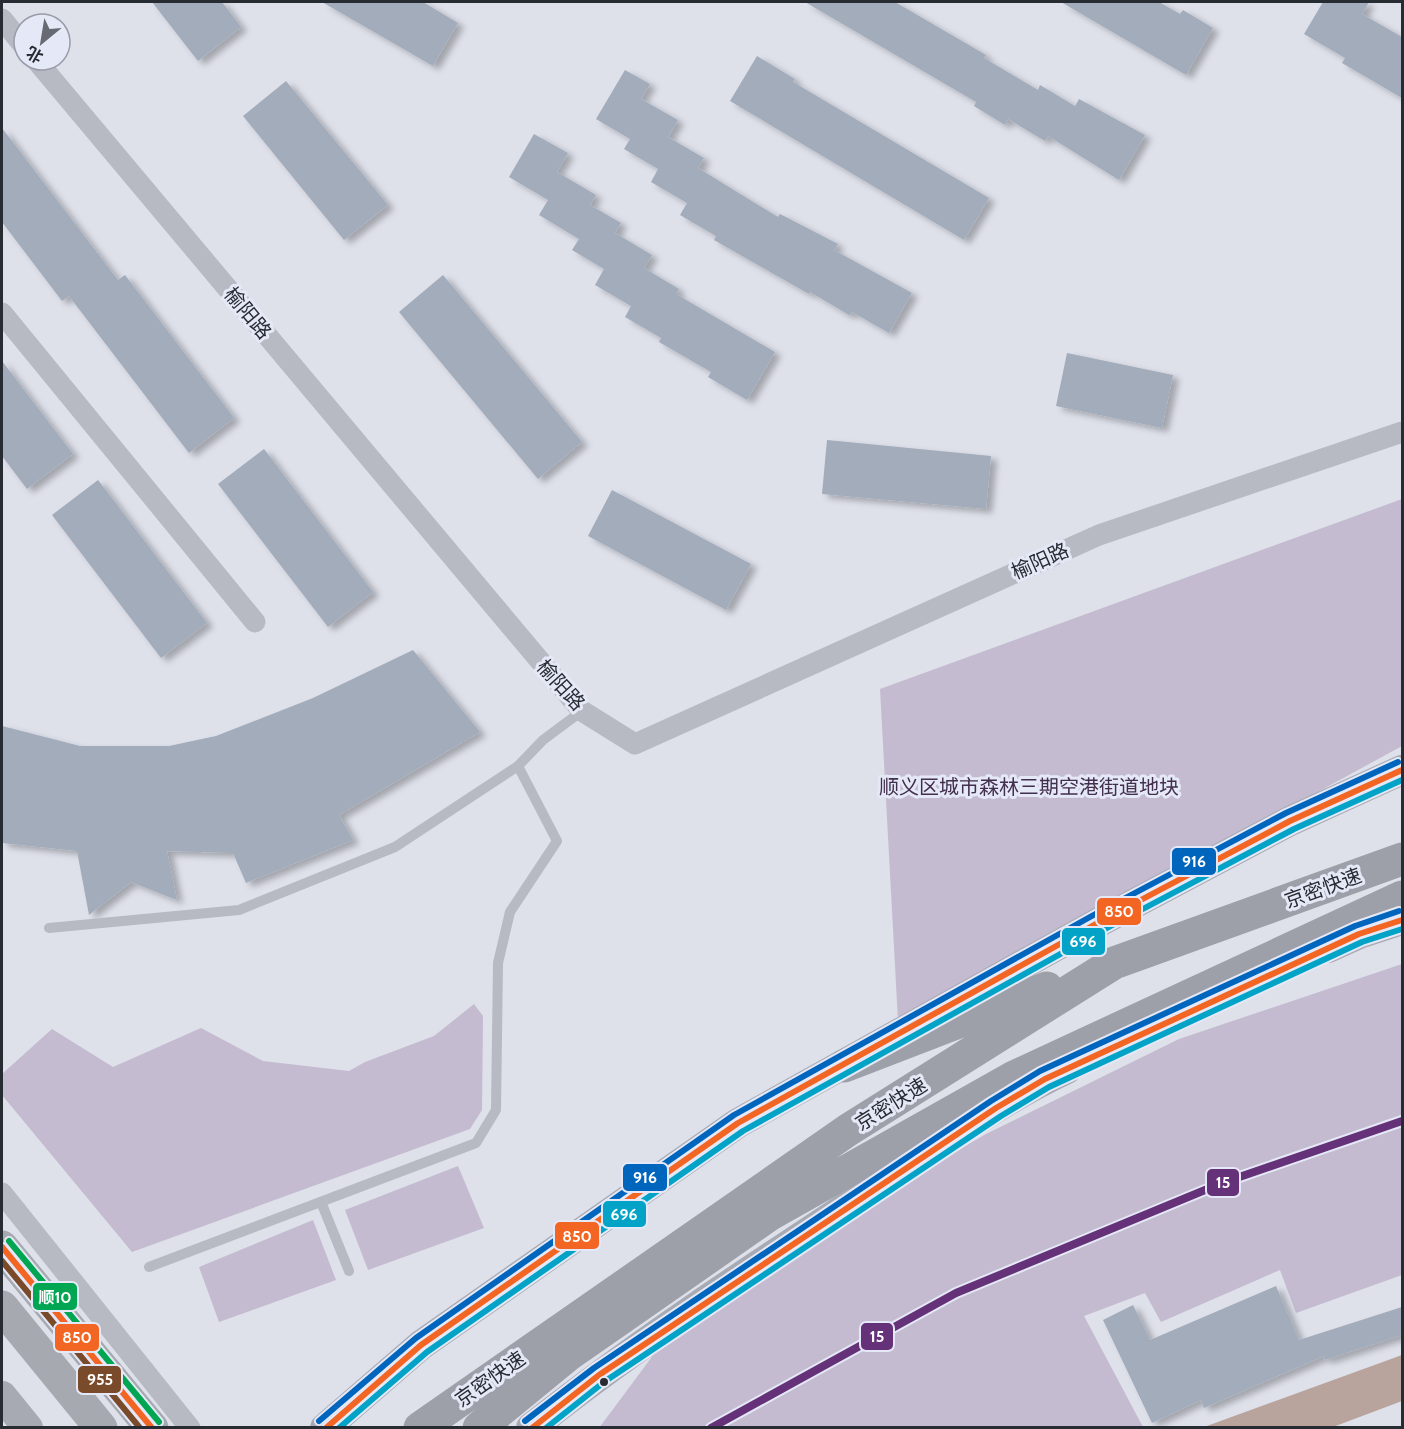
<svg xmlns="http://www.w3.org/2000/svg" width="1404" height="1429" font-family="Cabin,'Noto Sans SC',sans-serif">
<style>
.green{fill:#c4bbd0}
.water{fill:#b8a49d}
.building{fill:#a2acbb;filter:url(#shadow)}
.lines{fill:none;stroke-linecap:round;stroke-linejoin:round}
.lane{stroke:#b7bac2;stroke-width:10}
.street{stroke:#b7bac2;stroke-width:21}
.secondary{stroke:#a8aab3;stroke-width:30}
.primary{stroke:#a7a9b0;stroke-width:33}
.highway{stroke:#9da0a8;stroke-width:33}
.bus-1-casing{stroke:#e5e8f6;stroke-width:10}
.bus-2-casing{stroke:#e5e8f6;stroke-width:10}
.bus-3-casing{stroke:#e5e8f6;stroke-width:10}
.bus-4-casing{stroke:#e5e8f6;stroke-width:10}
.bus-5-casing{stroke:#e5e8f6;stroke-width:10}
.bus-1{stroke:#f26522;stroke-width:6}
.bus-2{stroke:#02a3c6;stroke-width:6}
.bus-3{stroke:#0065bd;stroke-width:6}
.bus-4{stroke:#7a4b2a;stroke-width:6}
.bus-5{stroke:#00a651;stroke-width:6}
.metro-1-casing{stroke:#e5e8f6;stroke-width:12}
.metro-1{stroke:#653279;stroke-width:8}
.bus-dot{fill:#272b32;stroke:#e5e8f6;stroke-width:2}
.labels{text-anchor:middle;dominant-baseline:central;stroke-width:6;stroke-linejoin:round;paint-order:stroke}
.street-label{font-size:20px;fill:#272b32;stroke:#e5e8f6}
.park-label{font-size:20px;fill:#422e4d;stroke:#e5e8f6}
.line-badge{stroke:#e5e8f6;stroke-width:2}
.badge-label{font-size:16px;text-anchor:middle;font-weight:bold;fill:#fff}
</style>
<defs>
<filter id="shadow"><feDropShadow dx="6" dy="4" stdDeviation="3" flood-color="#0004"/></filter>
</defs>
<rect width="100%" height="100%" fill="#dee0ea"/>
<path class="green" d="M 1402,499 L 1402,746 L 898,1021 L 880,689 Z
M 1402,964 L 1402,1275 L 1296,1313 L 1280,1270 L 1161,1322 L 1145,1293 L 1084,1316 L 1143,1427 L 599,1428 L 689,1307 L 986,1134 L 1179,1039 Z
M 474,1004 L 483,1016 L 482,1110 L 470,1129 L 132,1252 L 2,1095 L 2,1074 L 52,1029 L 113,1067 L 201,1028 L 263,1061 L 349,1071 L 365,1062 L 434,1036 Z
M 458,1166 L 484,1228 L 368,1270 L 345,1210 Z
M 313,1220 L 336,1280 L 219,1322 L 199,1267 Z"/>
<path class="water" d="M 1402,1355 L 1402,1401 L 1333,1427 L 1204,1427 Z"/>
<path class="building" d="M 152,2 L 222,2 L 241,27 L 198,61 Z
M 322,2 L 423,2 L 458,23 L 433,66 Z
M 805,2 L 895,2 L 986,55 L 984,58 L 1038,90 L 1040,85 L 1075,106 L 1079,99 L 1145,135 L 1119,180 L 1048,136 L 1045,141 L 1008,119 L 1005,125 L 974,106 L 976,102 Z
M 1061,2 L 1159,2 L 1180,14 L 1183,10 L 1213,28 L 1186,75 Z
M 1323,2 L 1369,2 L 1362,14 L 1402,37 L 1402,98 L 1342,63 L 1345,58 L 1304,34 Z
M 757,56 L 795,79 L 793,82 L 989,198 L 964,240 L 730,101 Z
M 625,70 L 650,84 L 641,99 L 678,120 L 668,137 L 704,158 L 698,168 L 778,217 L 780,214 L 838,244 L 834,250 L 912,293 L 889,333 L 852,312 L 849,315 L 810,292 L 809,294 L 714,240 L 716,236 L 680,215 L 687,203 L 651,182 L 658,169 L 624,149 L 630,139 L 596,119 Z
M 286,81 L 388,205 L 344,240 L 243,116 Z
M 2,128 L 118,280 L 125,275 L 234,418 L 189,453 L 69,296 L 62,301 L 2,222 Z
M 534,134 L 568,153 L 557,172 L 596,195 L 590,205 L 621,223 L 615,233 L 652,255 L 644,268 L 679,289 L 676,294 L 775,352 L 747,400 L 708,377 L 711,372 L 659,342 L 661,338 L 625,317 L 631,306 L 595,285 L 604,269 L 572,250 L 579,239 L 539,215 L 548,200 L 509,177 Z
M 443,275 L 582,442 L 538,479 L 399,312 Z
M 1067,353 L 1173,375 L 1162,428 L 1056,406 Z
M 2,361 L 73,454 L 27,489 L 2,456 Z
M 827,440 L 991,456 L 986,509 L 822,494 Z
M 264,449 L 373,592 L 328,627 L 218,484 Z
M 98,480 L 207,623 L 161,658 L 52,515 Z
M 612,490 L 751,564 L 726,610 L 588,536 Z
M 413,650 L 480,732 L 339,815 L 353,840 L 246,883 L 233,853 L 167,851 L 177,900 L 131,882 L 89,915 L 77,851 L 2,843 L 2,726 L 80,746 L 169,746 L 216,736 L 313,698 Z
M 1276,1286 L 1299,1340 L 1402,1307 L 1402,1335 L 1325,1360 L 1324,1356 L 1204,1408 L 1201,1400 L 1152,1423 L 1103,1320 L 1133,1305 L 1150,1340 Z"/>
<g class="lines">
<path class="lane" d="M 49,928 L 239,910 L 395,847 L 518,766 L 543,740 L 582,711
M 321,1202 L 349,1271
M 149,1267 L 476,1143 L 496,1110 L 498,963 L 510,912 L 557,841 L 518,766"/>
<path class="street" d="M 2,19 L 24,46
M 36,60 L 582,711 L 635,744 L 1099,535 L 1402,432
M 2,313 L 255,622
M 2,1193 L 190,1428"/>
<path class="secondary" d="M 1328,948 L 1359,934 L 1402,920
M 2,1396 L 28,1428
M 325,1428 L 421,1345 L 738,1123 L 1103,920 L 1290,821 L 1402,770
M 531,1428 C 637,1344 750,1270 863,1196 C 929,1152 995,1103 1067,1069"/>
<path class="primary" d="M 2,1247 L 152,1428
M 2,1307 L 101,1428"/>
<path class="highway" d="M 844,1066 L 1047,988
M 420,1428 L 848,1130 L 1114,963 L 1402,859
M 479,1428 L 568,1355 L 769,1215 L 1012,1078 L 1402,897"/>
<g class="bus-1-casing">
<path id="bus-1" d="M 2,1247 L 152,1428
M 326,1428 L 421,1345 L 738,1123 L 1103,920 L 1290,821 L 1402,770
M 532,1428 L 599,1375 L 996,1108 L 1045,1079 L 1359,934 L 1402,920"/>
</g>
<g class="bus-2-casing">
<path id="bus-2" d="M 339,1428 L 427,1352 L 743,1131 L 1107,928 L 1294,829 L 1402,780
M 546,1428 L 604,1382 L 1001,1116 L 1049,1087 L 1362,942 L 1402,929"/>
</g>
<g class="bus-3-casing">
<path id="bus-3" d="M 319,1421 L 416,1338 L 734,1115 L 1099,912 L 1286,813 L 1398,762
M 525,1421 L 594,1368 L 991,1101 L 1040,1071 L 1355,926 L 1399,911"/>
</g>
<g class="bus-4-casing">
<path id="bus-4" d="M 2,1261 L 140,1428"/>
</g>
<g class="bus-5-casing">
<path id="bus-5" d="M 9,1241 L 159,1422"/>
</g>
<use href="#bus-1" class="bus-1"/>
<use href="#bus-2" class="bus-2"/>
<use href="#bus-3" class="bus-3"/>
<use href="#bus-4" class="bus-4"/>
<use href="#bus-5" class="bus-5"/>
<g class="metro-1-casing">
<path id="metro-1" d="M 711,1428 L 956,1293 L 1222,1183 L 1402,1121"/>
</g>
<use href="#metro-1" class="metro-1"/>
</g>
<circle class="bus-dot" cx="604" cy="1382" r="5"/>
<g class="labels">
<g class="street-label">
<text transform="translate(248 313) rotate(50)">榆阳路</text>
<text transform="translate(1040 561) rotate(-24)">榆阳路</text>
<text transform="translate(561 685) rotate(48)">榆阳路</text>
<text transform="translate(1323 888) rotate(-20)">京密快速</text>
<text transform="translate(891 1104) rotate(-32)">京密快速</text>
<text transform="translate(490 1379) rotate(-35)">京密快速</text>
</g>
<g class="park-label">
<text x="1029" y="787">顺义区城市森林三期空港街道地块</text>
</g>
</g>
<g class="line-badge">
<rect x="1171" y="847" width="46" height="29" rx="6" fill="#0065bd"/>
<rect x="1096" y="897" width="46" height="29" rx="6" fill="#f26522"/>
<rect x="1061" y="927" width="45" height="29" rx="6" fill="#02a3c6"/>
<rect x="622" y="1163" width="46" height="29" rx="6" fill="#0065bd"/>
<rect x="1206" y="1168" width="34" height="29" rx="6" fill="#653279"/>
<rect x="602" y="1200" width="45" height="28" rx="6" fill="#02a3c6"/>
<rect x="554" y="1221" width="46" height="29" rx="6" fill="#f26522"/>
<rect x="32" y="1282" width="46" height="29" rx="6" fill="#00a651"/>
<rect x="860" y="1322" width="34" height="29" rx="6" fill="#653279"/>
<rect x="54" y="1323" width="46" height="29" rx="6" fill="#f26522"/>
<rect x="77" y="1365" width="45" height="29" rx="6" fill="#7a4b2a"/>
</g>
<g class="badge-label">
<text x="1194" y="867">916</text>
<text x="1119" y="917">850</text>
<text x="1083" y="947">696</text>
<text x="645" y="1183">916</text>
<text x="1223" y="1188">15</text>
<text x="624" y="1220">696</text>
<text x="577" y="1242">850</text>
<text x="55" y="1303">顺10</text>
<text x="877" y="1342">15</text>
<text x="77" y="1343">850</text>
<text x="100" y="1385">955</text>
</g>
<rect width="1404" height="1429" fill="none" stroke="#272b32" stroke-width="6"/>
<g transform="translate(42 42) rotate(210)"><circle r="28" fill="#e5e8f6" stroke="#999ca8" stroke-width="1.5"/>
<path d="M0-4.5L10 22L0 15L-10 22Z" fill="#676a72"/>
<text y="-9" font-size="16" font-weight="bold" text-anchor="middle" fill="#272b32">北</text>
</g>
</svg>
